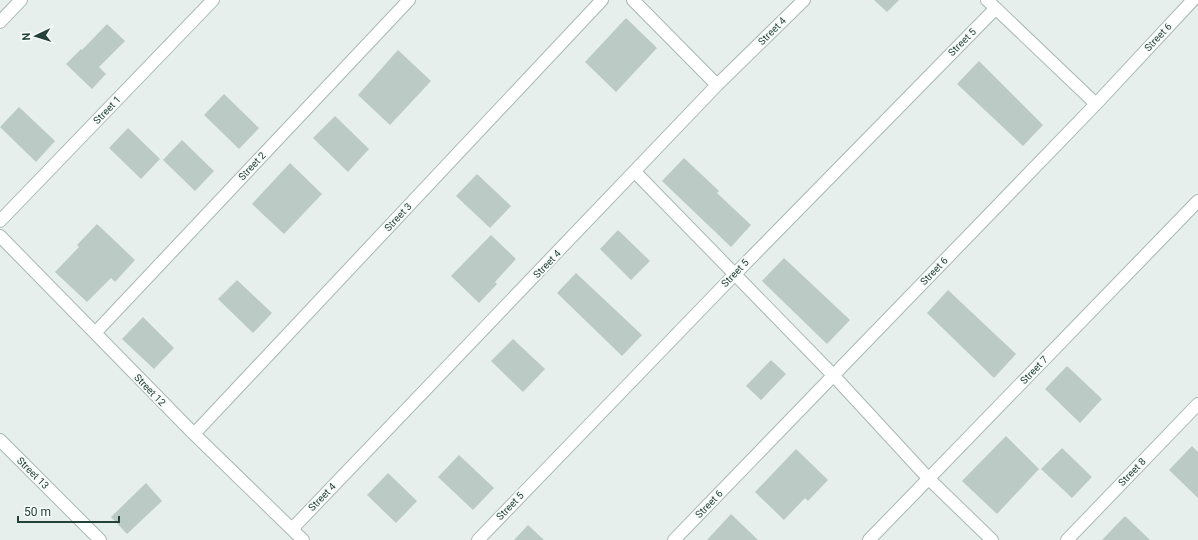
<svg xmlns="http://www.w3.org/2000/svg" width="1198" height="540" font-family="Roboto,sans-serif">
<style>
.building{fill:#bbcac4}
.lines{fill:none;stroke-linecap:round;stroke-linejoin:round}
.minor-casing{stroke:#a8b8b2;stroke-width:14}
.minor{stroke:#fff;stroke-width:12}
.labels{text-anchor:middle;dominant-baseline:central;stroke-width:4;stroke-linejoin:round;paint-order:stroke}
.street-label{font-size:10px;fill:#24423a;stroke:#f7fbf9}
</style>
<rect width="100%" height="100%" fill="#e6efeb"/>
<path class="building" d="M 874,0 L 899,0 L 887,12 Z
M 626,18 L 657,48 L 616,92 L 585,62 Z
M 107,24 L 125,41 L 99,67 L 106,74 L 92,89 L 66,64 L 81,49 L 82,50 Z
M 398,50 L 431,81 L 390,125 L 358,95 Z
M 979,61 L 1043,125 L 1023,146 L 957,84 Z
M 224,94 L 259,128 L 239,149 L 204,115 Z
M 19,107 L 55,141 L 36,162 L 0,127 Z
M 335,116 L 369,149 L 348,172 L 313,138 Z
M 128,128 L 160,159 L 141,179 L 109,148 Z
M 182,140 L 214,171 L 195,191 L 163,160 Z
M 684,158 L 719,191 L 717,193 L 751,225 L 731,247 L 662,181 Z
M 290,163 L 322,194 L 284,234 L 252,204 Z
M 477,174 L 511,206 L 490,228 L 456,196 Z
M 97,224 L 135,260 L 115,282 L 111,278 L 87,302 L 55,272 L 79,247 L 77,245 Z
M 618,230 L 650,261 L 631,280 L 600,249 Z
M 491,235 L 516,259 L 495,282 L 497,284 L 479,303 L 451,276 Z
M 784,258 L 850,320 L 827,344 L 762,281 Z
M 576,273 L 642,335 L 622,356 L 557,293 Z
M 237,280 L 272,313 L 253,333 L 218,299 Z
M 948,290 L 1016,354 L 994,378 L 927,313 Z
M 143,317 L 174,348 L 154,369 L 122,339 Z
M 513,339 L 545,369 L 523,392 L 491,361 Z
M 771,360 L 786,374 L 761,400 L 746,386 Z
M 1067,366 L 1102,399 L 1080,423 L 1045,389 Z
M 1006,436 L 1039,469 L 997,514 L 962,481 Z
M 1192,446 L 1198,452 L 1198,498 L 1169,470 Z
M 1062,448 L 1092,477 L 1072,498 L 1041,469 Z
M 796,449 L 828,480 L 808,501 L 805,498 L 784,520 L 755,492 Z
M 459,455 L 494,488 L 473,510 L 438,477 Z
M 388,473 L 417,501 L 396,523 L 367,495 Z
M 146,483 L 162,501 L 127,534 L 111,517 Z
M 731,514 L 758,540 L 707,540 Z
M 1125,516 L 1150,540 L 1102,540 Z
M 528,525 L 544,540 L 514,540 Z"/>
<g class="lines">
<g class="minor-casing">
<path id="minor" d="M 633,0 L 717,85
M 987,0 L 1096,104
M 0,22 L 21,0
M 635,172 L 833,375 L 929,479 L 992,540
M 0,221 L 213,0
M 0,236 L 194,434 L 303,540
M 95,333 L 409,0
M 194,434 L 602,0
M 0,440 L 100,540
M 292,529 L 717,85 L 804,0
M 478,540 L 735,274 L 995,9
M 674,540 L 1096,104 L 1193,0
M 869,540 L 1198,201
M 1067,540 L 1198,404"/>
</g>
<use href="#minor" class="minor"/>
</g>
<g class="labels">
<g class="street-label">
<text transform="translate(772 31) rotate(-45)">Street 4</text>
<text transform="translate(1158 37) rotate(-47)">Street 6</text>
<text transform="translate(962 42) rotate(-45)">Street 5</text>
<text transform="translate(107 110) rotate(-46)">Street 1</text>
<text transform="translate(252 166) rotate(-47)">Street 2</text>
<text transform="translate(398 217) rotate(-47)">Street 3</text>
<text transform="translate(547 264) rotate(-46)">Street 4</text>
<text transform="translate(934 271) rotate(-46)">Street 6</text>
<text transform="translate(735 273) rotate(-46)">Street 5</text>
<text transform="translate(1034 370) rotate(-46)">Street 7</text>
<text transform="translate(150 390) rotate(46)">Street 12</text>
<text transform="translate(1132 472) rotate(-46)">Street 8</text>
<text transform="translate(33 473) rotate(45)">Street 13</text>
<text transform="translate(322 497) rotate(-46)">Street 4</text>
<text transform="translate(709 504) rotate(-46)">Street 6</text>
<text transform="translate(510 506) rotate(-46)">Street 5</text>
</g>
</g>
<g transform="translate(36 36) rotate(266)" stroke="#f7fbf9" stroke-width="3" paint-order="stroke">
<path d="M0-3L7 15L0 10L-7 15Z" fill="#24423a"/>
<text y="-6" font-size="11" font-weight="bold" text-anchor="middle" fill="#24423a">N</text>
</g>
<path d="M18 516v6h101v-6" fill="none" stroke="#24423a" stroke-width="2"/>
<text x="24" y="516" font-size="12" fill="#24423a" stroke="#f7fbf9" stroke-width="3" paint-order="stroke">50 m</text>
</svg>
